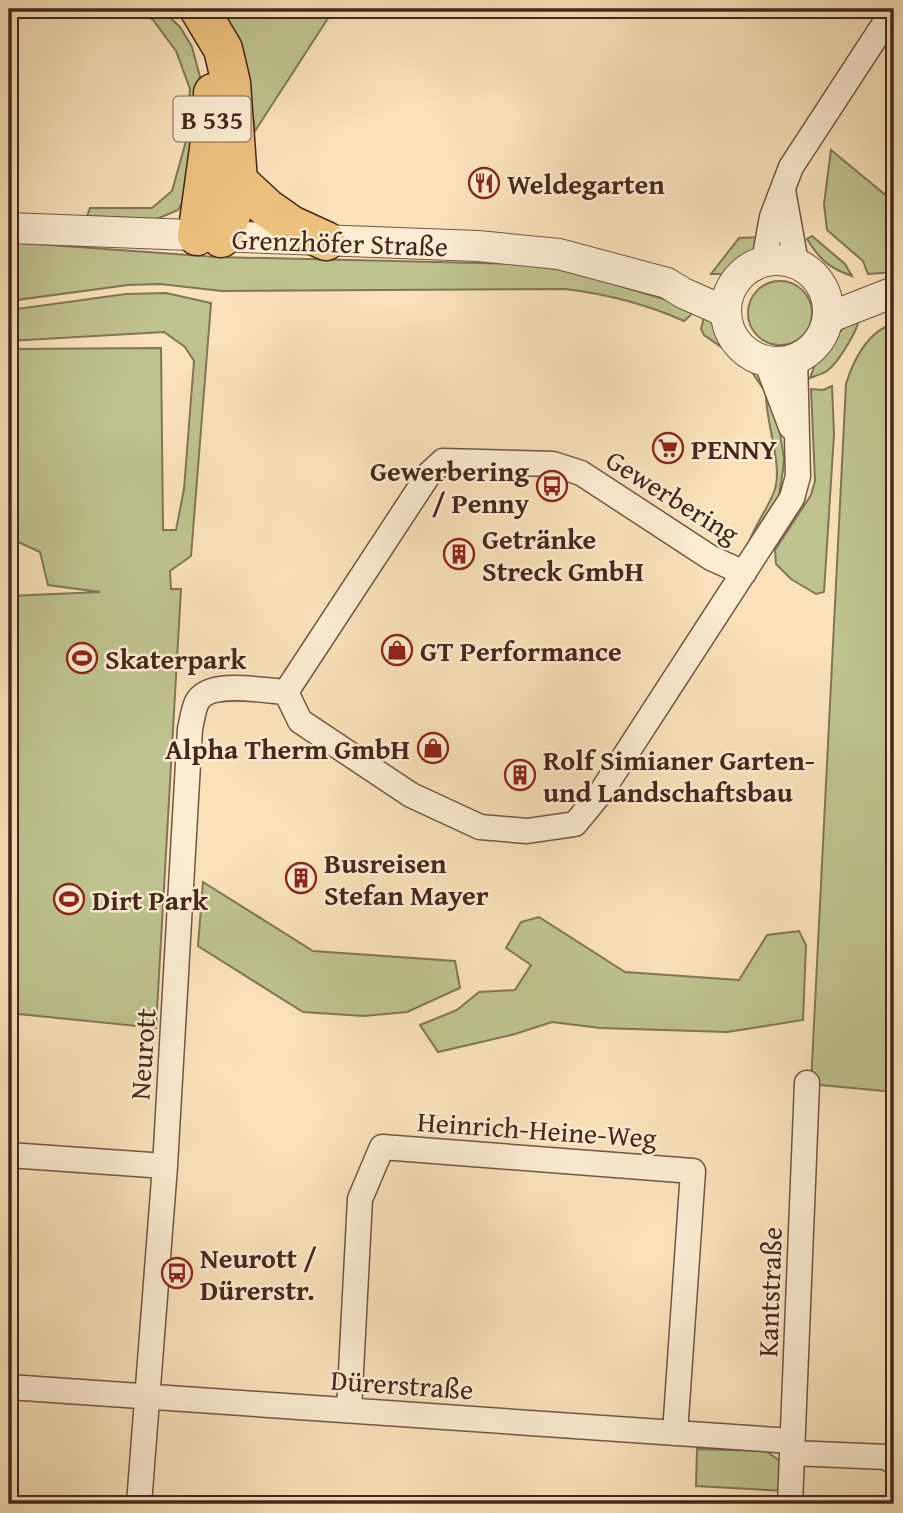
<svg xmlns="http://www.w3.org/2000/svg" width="903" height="1513" font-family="'Gentium Book Plus',serif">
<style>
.green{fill:#bec38f;stroke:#827556;stroke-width:2}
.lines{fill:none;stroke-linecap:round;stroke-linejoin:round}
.minor-casing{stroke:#725644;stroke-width:27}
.tertiary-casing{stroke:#725644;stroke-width:32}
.trunk-casing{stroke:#45271c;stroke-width:41}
.minor{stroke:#fbecd2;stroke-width:24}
.tertiary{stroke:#fbecd2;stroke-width:30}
.trunk{stroke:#ecc17d;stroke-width:38}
.labels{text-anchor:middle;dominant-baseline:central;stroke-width:5;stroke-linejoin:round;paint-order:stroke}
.shield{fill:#fbecd2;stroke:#7c6253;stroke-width:2}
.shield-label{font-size:26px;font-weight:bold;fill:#45271c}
.poi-label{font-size:28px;font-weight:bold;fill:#45271c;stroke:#fbecd2;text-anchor:start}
.street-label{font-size:28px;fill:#45271c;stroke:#fbecd2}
</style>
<rect width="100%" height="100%" fill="#f9e2ba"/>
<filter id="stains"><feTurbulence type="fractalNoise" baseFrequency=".00286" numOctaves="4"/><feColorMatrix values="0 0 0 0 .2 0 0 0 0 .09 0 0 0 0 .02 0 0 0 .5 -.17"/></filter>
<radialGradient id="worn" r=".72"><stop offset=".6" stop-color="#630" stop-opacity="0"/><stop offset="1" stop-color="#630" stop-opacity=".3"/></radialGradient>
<path class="green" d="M 134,9 L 161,9 L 180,27 L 192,47 L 203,88 L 187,195 L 178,210 L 157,219 L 87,216 L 90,208 L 152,208 L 172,191 L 186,141 L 190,89 L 176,51 L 153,20 Z
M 220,9 L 334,9 L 255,131 L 250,95 Z
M 831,150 L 894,202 L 894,272 L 868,274 L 863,261 L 827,230 L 824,204 Z
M 812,236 L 845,264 L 852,276 C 829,268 820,260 807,239 Z
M 763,237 L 753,259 L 723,274 L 711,274 L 739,238 Z
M 9,242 L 216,257 L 521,264 L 571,271 L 693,308 L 690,316 L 684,321 C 646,304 607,294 565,289 L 222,291 L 160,284 L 128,285 L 9,301 Z
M748 313a32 32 0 1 1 64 0a32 32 0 1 1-64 0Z
M 166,293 L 211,303 L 191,556 L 170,571 L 171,589 L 181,589 L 156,1028 L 9,1013 L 9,596 L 100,592 L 48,585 L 40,552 L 14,540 L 9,540 L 9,349 L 161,348 L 163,530 L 176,530 L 184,489 L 194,361 L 185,347 L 164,332 L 9,341 L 9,310 L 126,294 Z
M 705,313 C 722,323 727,339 739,353 C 749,365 757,369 766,383 L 762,387 L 747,365 L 704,335 L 701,329 Z
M 859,317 C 859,329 838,363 827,371 C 822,374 815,376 810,378 L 816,362 L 827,351 L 836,336 L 849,322 Z
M 894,324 L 894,1092 L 811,1084 L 846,384 C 853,361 868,330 894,324 Z
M 832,386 L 834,434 L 824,592 L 816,594 L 791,579 L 776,564 L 775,550 L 811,495 L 815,481 L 811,389 L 823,390 Z
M 766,393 L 776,408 L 784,458 L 783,470 L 779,495 L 759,531 L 751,537 C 758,521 768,507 774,492 C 784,466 765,422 766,393 Z
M 203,882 L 313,951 L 455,961 L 460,988 L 407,1012 L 364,1016 L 303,1012 L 198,946 Z
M 539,917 L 625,972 L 739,980 L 767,935 L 799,931 L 806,945 L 803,1020 L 727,1032 L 600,1028 L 552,1022 L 515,1034 L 438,1052 L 420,1025 L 457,1010 L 479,992 L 515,990 L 531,965 L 506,948 L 521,922 Z
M 697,1449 L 766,1451 L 780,1461 L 784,1491 L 696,1486 Z"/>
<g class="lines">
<g class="minor-casing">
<path id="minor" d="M 783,190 L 796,263
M 764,261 L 772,217 L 791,167 L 894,9
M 766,361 L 791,427
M 744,573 L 711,558 L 581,473 L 553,464 L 443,461 L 429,474 L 286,692 L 300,721 L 411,795 L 480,827 L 527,831 L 575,824 L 602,791 L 792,498 L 798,476 L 795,358
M 9,1155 L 165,1166
M 9,1387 L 792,1441
M 349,1410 L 360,1199 L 382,1147 L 693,1171 L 675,1433
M 792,1453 L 886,1457 L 894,1462
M 139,1504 L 165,1166 L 190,729 C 192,721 193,710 197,702 C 209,679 264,691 286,692
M 790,1504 L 807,1083"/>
</g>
<g class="tertiary-casing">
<path id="tertiary" d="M 9,228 L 478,246 L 559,254 L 667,283 L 683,293 L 726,312
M726 311a51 51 0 1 1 102 0a51 51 0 1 1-102 0Z
M 828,318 L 894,292"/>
</g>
<g class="trunk-casing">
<path id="trunk" d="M 199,9 L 223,49 L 231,83 L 238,181 L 234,208 L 221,238
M 238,181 L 267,208 L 291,225 L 326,241
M 197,236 L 214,112 L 213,93"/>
</g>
<use href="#minor" class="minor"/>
<use href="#tertiary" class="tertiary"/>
<use href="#trunk" class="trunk"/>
</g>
<defs>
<g id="restaurant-ring" transform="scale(1.575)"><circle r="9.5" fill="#fbecd2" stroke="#8f2418" stroke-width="1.5"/><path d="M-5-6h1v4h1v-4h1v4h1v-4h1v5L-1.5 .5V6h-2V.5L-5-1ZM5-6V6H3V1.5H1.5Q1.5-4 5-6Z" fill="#8f2418"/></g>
<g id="supermarket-ring" transform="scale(1.575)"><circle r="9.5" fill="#fbecd2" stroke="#8f2418" stroke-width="1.5"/><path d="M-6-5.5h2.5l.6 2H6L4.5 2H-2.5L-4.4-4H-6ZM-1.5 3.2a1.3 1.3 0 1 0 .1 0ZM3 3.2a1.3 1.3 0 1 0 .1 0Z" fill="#8f2418"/></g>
<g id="bus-ring" transform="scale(1.575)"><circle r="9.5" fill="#fbecd2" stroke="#8f2418" stroke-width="1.5"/><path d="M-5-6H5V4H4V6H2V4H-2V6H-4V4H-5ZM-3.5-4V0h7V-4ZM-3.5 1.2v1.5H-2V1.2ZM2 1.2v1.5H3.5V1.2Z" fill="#8f2418"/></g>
<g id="building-ring" transform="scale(1.575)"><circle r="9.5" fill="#fbecd2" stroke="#8f2418" stroke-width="1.5"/><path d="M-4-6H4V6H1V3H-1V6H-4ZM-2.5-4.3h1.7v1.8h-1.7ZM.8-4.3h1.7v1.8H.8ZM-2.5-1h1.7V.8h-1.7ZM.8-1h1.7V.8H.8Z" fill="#8f2418"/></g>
<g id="shop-ring" transform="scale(1.575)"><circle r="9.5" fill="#fbecd2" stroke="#8f2418" stroke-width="1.5"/><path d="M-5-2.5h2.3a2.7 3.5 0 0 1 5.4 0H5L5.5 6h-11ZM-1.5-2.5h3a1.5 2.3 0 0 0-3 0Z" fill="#8f2418"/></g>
<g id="stadium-ring" transform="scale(1.575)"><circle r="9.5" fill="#fbecd2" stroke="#8f2418" stroke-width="1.5"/><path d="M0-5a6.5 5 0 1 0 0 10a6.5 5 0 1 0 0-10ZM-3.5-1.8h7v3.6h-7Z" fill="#8f2418"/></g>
</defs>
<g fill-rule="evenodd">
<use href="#restaurant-ring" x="484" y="183"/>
<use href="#supermarket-ring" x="668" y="448"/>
<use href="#bus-ring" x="552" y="486"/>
<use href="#building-ring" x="459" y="554"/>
<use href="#shop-ring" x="397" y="650"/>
<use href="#stadium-ring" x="82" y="658"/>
<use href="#shop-ring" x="433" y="748"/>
<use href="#building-ring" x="520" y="775"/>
<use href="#building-ring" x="301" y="878"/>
<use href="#stadium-ring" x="69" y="899"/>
<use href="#bus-ring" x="177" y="1273"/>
</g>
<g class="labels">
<rect class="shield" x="173.5" y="96.5" width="77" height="45" rx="5"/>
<g class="shield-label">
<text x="212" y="119">B 535</text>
</g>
<g class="poi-label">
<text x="507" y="183">Weldegarten</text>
<text x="691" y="448">PENNY</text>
<text x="529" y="470" text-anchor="end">Gewerbering<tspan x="529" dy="32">/ Penny</tspan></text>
<text x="482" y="538">Getränke<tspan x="482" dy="32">Streck GmbH</tspan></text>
<text x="420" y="650">GT Performance</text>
<text x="105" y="658">Skaterpark</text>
<text x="410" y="748" text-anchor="end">Alpha Therm GmbH</text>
<text x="543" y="759">Rolf Simianer Garten-<tspan x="543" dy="32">und Landschaftsbau</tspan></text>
<text x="324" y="862">Busreisen<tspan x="324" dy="32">Stefan Mayer</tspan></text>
<text x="92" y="899">Dirt Park</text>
<text x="200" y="1257">Neurott /<tspan x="200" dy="32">Dürerstr.</tspan></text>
</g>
<g class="street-label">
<text transform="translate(340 242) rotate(2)">Grenzhöfer Straße</text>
<text transform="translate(673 496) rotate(32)">Gewerbering</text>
<text transform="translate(142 1054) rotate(-86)">Neurott</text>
<text transform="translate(537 1129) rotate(4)">Heinrich-Heine-Weg</text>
<text transform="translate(769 1292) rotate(-88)">Kantstraße</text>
<text transform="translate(402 1384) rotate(4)">Dürerstraße</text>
</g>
</g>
<rect width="903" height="1513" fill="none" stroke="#f9e2ba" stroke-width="35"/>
<rect x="10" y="10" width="882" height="1492" fill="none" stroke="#45271c" stroke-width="3.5"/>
<rect x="18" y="18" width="868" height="1478" fill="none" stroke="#45271c" stroke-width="2"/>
<rect width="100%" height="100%" filter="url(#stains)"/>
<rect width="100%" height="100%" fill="url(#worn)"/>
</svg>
